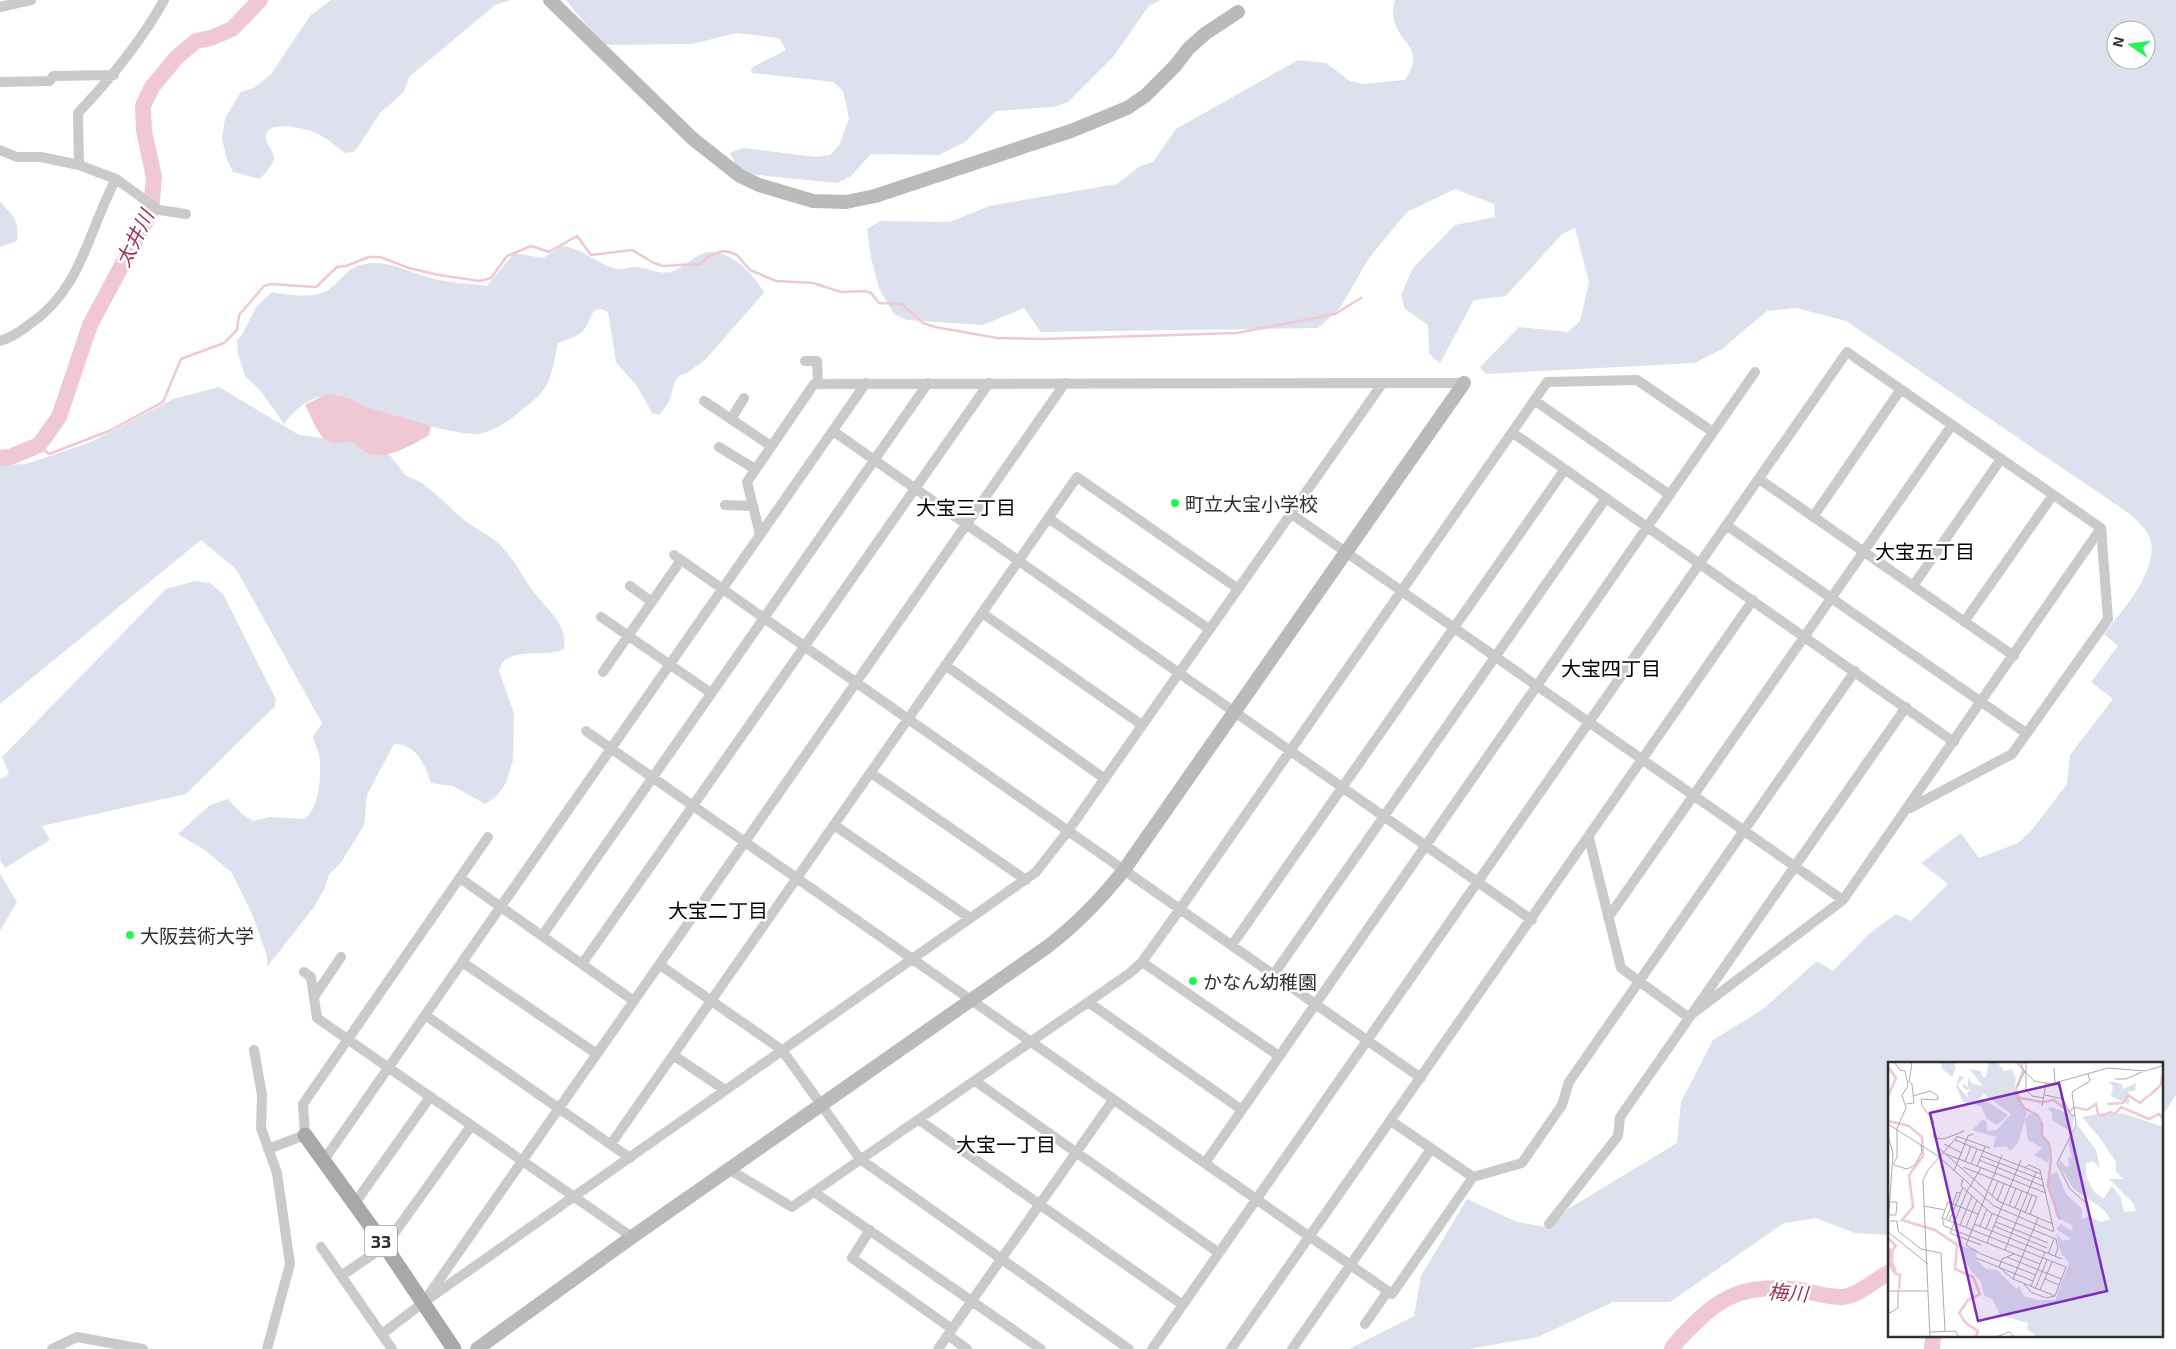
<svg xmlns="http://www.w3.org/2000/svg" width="2176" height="1349" font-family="'Exo 2','Noto Sans JP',sans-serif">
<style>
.green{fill:#dde1ee;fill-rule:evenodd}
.water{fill:#efc8d4}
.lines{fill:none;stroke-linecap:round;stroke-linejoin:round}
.stream{stroke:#efc8d4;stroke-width:2.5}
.river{stroke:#efc8d4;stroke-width:16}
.street{stroke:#cacaca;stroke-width:10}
.secondary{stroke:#bababa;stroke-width:14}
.primary{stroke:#a8a8a8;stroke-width:15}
.poi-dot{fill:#25f552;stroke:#fff;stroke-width:2}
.labels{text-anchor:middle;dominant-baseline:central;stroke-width:5;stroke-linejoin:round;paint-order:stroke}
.shield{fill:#fff;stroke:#6e6e6e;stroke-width:1}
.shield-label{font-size:18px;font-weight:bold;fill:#303030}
.poi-label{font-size:19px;fill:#303030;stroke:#fff;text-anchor:start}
.water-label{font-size:20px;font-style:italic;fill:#9a3656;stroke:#fff}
.neighbourhood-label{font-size:20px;fill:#000;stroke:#fff}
.inset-river{fill:none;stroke:#efc8d4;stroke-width:2.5}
.inset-road{fill:none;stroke:#acacac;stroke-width:1}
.view{fill:#7b2cbf;fill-opacity:0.15;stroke:#7b2cbf;stroke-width:2.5}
.inset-edge{fill:none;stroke:#303030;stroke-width:2.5}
</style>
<rect width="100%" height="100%" fill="#fff"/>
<path class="green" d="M 331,0 L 511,0 L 495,5 L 409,77 L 404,92 L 380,113 L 358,147 L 353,152 L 345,153 C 337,147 329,140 320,135 C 310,129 269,119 266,135 C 264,146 279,153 272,164 C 269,169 264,174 260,179 L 233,172 L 227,160 L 222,139 L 225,118 L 241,92 L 254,88 L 271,74 L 310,16 Z
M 566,0 L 1160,0 L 1148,7 L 1113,57 L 1068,102 L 1054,107 L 996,111 L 965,142 L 939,155 L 871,154 L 851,176 L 837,183 L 748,174 L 736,166 L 730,153 L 743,148 L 816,157 L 830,155 L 840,144 L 849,118 L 843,91 L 833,82 L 752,73 L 751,68 L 786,50 L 779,38 L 737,33 L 692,44 L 603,45 Z
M 1395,0 L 2176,0 L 2176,1095 L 2165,1112 L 2162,1113 L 2162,1063 L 1890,1063 L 1890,1235 L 1855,1233 L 1816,1218 L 1784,1223 L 1670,1302 L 1613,1302 L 1538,1337 L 1469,1349 L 1349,1349 L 1414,1316 L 1421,1276 L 1467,1199 L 1517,1222 L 1551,1228 L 1568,1209 L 1677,1143 L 1681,1102 L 1713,1040 L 1763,1009 L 1817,961 L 1833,971 L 1870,933 L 1896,914 L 1911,921 L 1948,884 L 1921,863 L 1961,833 L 1979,858 L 2018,843 L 2030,832 L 2067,784 L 2070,755 L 2113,699 L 2091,682 L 2118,646 L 2104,634 C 2122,610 2160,570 2150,538 C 2147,529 2136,520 2130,514 L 1846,321 L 1796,308 L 1767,311 L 1722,349 L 1695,363 L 1486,374 L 1480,367 L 1519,327 L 1568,332 L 1580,321 L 1589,282 L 1575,228 L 1562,234 L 1506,296 L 1474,300 L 1440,363 L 1429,354 L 1428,325 L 1405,309 L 1401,295 L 1413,268 L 1455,225 L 1495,217 L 1494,204 L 1455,189 L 1407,212 L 1369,258 L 1340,308 L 1318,328 L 1041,332 L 1024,308 L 983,325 L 907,320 L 894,314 L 879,289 L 871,258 L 867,229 L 880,221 L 950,222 L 989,206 L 1117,184 L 1140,166 L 1153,162 L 1176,129 L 1298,60 L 1326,63 L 1350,81 L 1363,84 L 1405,80 C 1432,41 1383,42 1395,0 ZM 2116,30 L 2146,30 L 2146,60 L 2116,60 Z
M 0,202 C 15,217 19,220 17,241 L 0,247 Z
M 562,246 C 583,248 597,265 618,269 C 623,270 628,267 633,267 C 645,266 658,275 671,272 C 684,268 695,254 708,252 C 728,248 757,277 764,293 L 705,360 L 687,373 L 680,375 L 675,381 L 669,402 L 659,415 L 652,413 L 637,386 L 616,362 L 608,312 L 601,309 L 594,310 C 583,335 583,334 558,343 C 554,359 553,379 541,393 C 535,400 526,407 518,413 C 506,423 493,431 478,434 C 459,436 382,414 363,406 C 350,401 338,395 323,396 C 310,397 291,413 284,424 L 260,390 L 245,376 L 238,354 L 237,340 L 242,335 L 256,307 L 272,292 C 286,295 315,299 328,290 C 346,278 345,265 372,263 C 393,262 408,272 427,277 C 446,283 468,283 487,286 L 514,253 L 543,258 Z
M 219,387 L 299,435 L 323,438 L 329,443 L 336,444 L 351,440 L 367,454 L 389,454 L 406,476 C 429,482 445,505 464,520 C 474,528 486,533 496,541 C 511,554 519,571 530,587 C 544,608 568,621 564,649 C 544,659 505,644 499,671 L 514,713 L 513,760 L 506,783 L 497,796 L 485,804 L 453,786 L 431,783 C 425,765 417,744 394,744 L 367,795 L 364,825 L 340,864 L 329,874 L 325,888 L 314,907 L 267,967 L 267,956 L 252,914 L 232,873 L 206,851 L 178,834 L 210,805 L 228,799 L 242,814 L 254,821 L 270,817 L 305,819 C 319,808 321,777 320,760 C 319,752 315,744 313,737 L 322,723 L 236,569 L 201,540 L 0,704 L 0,465 L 26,464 L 91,442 L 173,399 Z
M 195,581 L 210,583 L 223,594 L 276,699 L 275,706 L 186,794 L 42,826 L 50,840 L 5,868 L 0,860 L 0,779 L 9,774 L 2,757 L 166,589 Z
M 0,874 L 17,902 L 0,931 Z"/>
<path class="water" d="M 329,394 L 351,399 L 363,406 L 431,426 L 429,435 C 415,444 383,462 366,453 C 361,450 356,444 351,441 C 344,442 337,445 330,443 C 318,438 311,415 305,405 L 322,396 Z"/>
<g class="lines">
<path class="stream" d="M 39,445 L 49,454 L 109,431 L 163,402 L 181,359 L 224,343 L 237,330 L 239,315 L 264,286 L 271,284 L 316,287 L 337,267 L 346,266 L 369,257 L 380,257 L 409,268 L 439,275 L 480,281 L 491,278 L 507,256 L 531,246 L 549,252 L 577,236 L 591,255 L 632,250 L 654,263 L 663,266 L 700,264 L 708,257 L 722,251 L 729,252 L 737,255 L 750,270 L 776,281 L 813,283 L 841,292 L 864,291 L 871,293 L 879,303 L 902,304 L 923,323 L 935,327 L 997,338 L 1044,339 L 1237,333 L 1335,314 L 1361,298"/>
<path class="river" d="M 0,458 L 10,457 L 39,445 L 59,417 L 90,325 L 151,211 L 154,177 L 144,131 L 143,106 L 152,87 L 177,57 L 196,41 L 211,38 L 232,29 L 260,0
M 1672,1349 C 1677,1340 1685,1333 1692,1326 C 1722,1295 1747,1285 1790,1289 C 1808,1290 1826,1298 1843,1297 C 1858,1296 1876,1279 1890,1272
M 1932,1349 L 1933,1335"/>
<path class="street" d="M 0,7 L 31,0
M 0,82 L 50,81 L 53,76 L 114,75
M 0,150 L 17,157 L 41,157 L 79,165 L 116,179 L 159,210 L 186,214
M 79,165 L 78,113 C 111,78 141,42 164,0
M 0,341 C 11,338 21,331 30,324 C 82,289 88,231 116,179
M 805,361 L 817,361 L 818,384
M 1534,400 L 1670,495
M 704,401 L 771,446
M 731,419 L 744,398
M 833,431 L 1532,920
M 1513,433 L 1954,742
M 719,447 L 755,469
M 1759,479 L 2014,656
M 725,505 L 753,506
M 1290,513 L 1843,900
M 1813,517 L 1901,389
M 1048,518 L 1209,629
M 1726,525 L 2026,733
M 760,534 L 747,482 L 814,384 L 1464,383
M 674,555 L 1421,1078
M 630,586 L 652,602
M 1913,586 L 2001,459
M 982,613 L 1142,725
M 601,617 L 711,693
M 1964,622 L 2053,495
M 945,665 L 1105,779
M 603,672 L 681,560
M 586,731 L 1392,1294 L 1473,1177 L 1522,1163 L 1562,1105 L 1569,1082 L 1855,671
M 871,773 L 1026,880
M 1910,808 L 2012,754 L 2108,619 L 2101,528
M 834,825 L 970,918
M 460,878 L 634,1001
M 1608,918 L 1952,425
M 542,936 L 928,383
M 1232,945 L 1565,469
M 462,962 L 597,1054
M 1142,962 L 1279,1056
M 582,964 L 989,383
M 660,965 L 782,1050 L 860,1159 L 1129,1349
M 304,972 L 311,977 L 317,1018 L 632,1237
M 1274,974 L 1606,498
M 314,997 L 341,957
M 1088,1002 L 1242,1110
M 425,1015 L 630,1158
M 254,1050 L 262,1095 L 261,1128 L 277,1173 L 290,1264 L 267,1349
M 673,1055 L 725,1090
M 975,1081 L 1219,1253
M 919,1120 L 1183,1305
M 1391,1121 L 1473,1177
M 611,1144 L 1077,477 L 1237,588
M 268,1149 L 305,1135 L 303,1104 L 488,837
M 324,1160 L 866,383
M 1205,1163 L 1755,372
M 730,1170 L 792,1207 L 1130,973 L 1142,962 L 1180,909 L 1547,382 L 1637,380 L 1713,432
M 814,1192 L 1041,1349
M 355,1203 L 430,1097
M 1549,1224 L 1618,1136 L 1620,1117 L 1906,707
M 870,1230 L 852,1258 L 952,1329
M 321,1247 L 392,1349
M 341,1276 L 385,1246 L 471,1126
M 428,1296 L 1065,383
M 1365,1324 L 1388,1291
M 382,1334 L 424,1302 L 1036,872 L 1068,831 L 1382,384
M 948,1335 L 967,1349
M 52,1349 L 77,1337 L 143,1349
M 938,1349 L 1113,1100
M 1152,1349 L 1847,352 L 2101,528 L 1843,900 L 1688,1017 L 1621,968 L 1589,838
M 1231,1349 L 1753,600
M 1292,1349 L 1431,1149"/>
<path class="secondary" d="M 550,0 L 693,139 L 740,176 L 759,185 L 813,201 L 846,202 L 875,196 L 1071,131 L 1127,108 L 1145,96 L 1175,66 L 1189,48 L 1206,33 L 1238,12
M 477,1349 L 632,1237 L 1047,947 C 1077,924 1101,899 1124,870 L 1464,383"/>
<path class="primary" d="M 305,1135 L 385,1246 L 454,1349"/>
</g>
<g class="poi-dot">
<circle cx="1175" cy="503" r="5"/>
<circle cx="130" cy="935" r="5"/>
<circle cx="1193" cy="981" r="5"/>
</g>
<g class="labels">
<rect class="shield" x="365" y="1225.5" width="32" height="31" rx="4"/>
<g class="shield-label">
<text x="381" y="1241">33</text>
</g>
<g class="poi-label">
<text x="1185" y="503">町立大宝小学校</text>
<text x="140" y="935">大阪芸術大学</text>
<text x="1203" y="981">かなん幼稚園</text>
</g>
<g class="water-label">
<text transform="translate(134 238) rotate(-64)">太井川</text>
<text transform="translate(1788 1292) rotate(4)">梅川</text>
</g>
<g class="neighbourhood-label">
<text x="966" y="507">大宝三丁目</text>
<text x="1925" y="551">大宝五丁目</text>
<text x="1611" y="668">大宝四丁目</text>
<text x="718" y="910">大宝二丁目</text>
<text x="1006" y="1144">大宝一丁目</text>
</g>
</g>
<g transform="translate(1888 1062)">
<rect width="275" height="275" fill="#fff"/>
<path d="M 54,0 L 65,0 L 68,5 L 64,15 L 53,6 ZM 101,0 L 109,0 L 116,9 L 124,7 L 128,18 L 126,30 L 139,51 L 137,57 L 142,52 L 147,53 L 154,63 L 154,74 L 158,76 L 162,94 L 160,101 L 146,93 L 154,86 L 140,78 L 137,58 L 130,81 L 122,89 L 118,84 L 105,86 L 108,75 L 84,68 L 95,57 L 99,61 L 99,69 L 109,68 L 123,52 L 96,32 L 88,40 L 93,36 L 120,53 L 109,63 L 99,57 L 93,44 L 75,40 L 68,24 L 71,14 L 77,15 L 69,23 L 80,36 L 79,31 L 83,27 L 78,28 L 75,24 L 75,21 L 80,25 L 80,16 L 85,22 L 95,24 L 81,7 L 93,9 L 94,15 L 98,15 ZM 221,19 L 234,22 L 235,27 L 248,21 L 247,29 L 241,29 L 241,43 L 223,34 L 225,25 ZM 164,45 L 186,54 L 184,70 L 164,58 L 164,50 L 159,47 ZM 221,50 L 241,53 L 275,65 L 275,275 L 148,274 L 139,267 L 140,261 L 112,253 L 105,238 L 96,233 L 93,219 L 83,209 L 69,182 L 51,169 L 76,185 L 89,188 L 88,197 L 98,207 L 109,208 L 125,224 L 129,227 L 131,224 L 136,234 L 150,238 L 167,238 L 181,201 L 173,191 L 168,171 L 175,179 L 183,177 L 168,167 L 173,162 L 183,169 L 185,164 L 168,154 L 160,114 L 169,110 L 178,132 L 194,147 L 194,157 L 201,154 L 213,160 L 222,157 L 216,148 L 185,126 L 172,105 L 171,97 L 178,105 L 181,103 L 180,95 L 184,97 L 180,80 L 189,62 L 208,88 L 212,106 L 205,99 L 198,101 L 198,114 L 205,128 L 215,137 L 224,124 L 233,136 L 236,150 L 248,149 L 245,141 L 221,117 L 236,117 L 228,110 L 228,100 L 211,75 L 194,55 Z" fill="#dde1ee"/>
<path d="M 0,186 L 6,187 L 5,199 L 9,209 L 5,211 L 0,202 Z" fill="#efc8d4"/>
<path class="inset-river" d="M 133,0 L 135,9 L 127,30 L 132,36 L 154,40 L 166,38 L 181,50 L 186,45 L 199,48 L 208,42 L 210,52 L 214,54 L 222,50 L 227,52 L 233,45 L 261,57 L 271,52 L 275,57M 0,5 L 8,16 L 0,34M 261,34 L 273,23 L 274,13M 129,35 L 136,46 L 149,53 L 154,62 L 154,73 L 161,82 L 163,96 L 160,124 L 172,158M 219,42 L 235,41 L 240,33 L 252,41 L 260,34M 0,59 L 21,64 L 34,75 L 35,94 L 21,113 L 25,145 L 14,158 L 47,168 L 69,183 L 67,207 L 85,215 L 92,232 L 80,238 L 71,251 L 78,261 L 90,269 L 88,275M 0,176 L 8,184 L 5,187M 6,211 L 12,213 L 11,227"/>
<path class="inset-road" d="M 128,0 L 146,19 L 163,22 L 220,6 L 257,9M 138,0 L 138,28 L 144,34 L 156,36M 166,6 L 167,22M 257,9 L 274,4 L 273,0M 227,17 L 238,17 L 254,10M 170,22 L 175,37M 129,25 L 137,9M 157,33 L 175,37 L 183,53 L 188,54M 25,34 L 42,29 L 50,34 L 49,38 L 33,37 L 34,44 L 45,58 L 46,76 L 56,77 L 76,69M 18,42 L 26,41 L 24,22 L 21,20 L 24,0M 154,44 L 158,21M 0,62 L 50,94 L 106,144 L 166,170M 0,74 L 5,91 L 0,165M 68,74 L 102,86M 67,78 L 153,112M 56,82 L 74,91M 52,87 L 110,139 L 165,162M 58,92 L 158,131M 114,93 L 78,183 L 93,192 L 148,213M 93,94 L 155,118M 91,98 L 155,124M 77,100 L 83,84M 83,102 L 89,87M 5,103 L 9,95 L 9,66 L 18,46 L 14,33 L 20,24 L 17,9 L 12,8 L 6,0M 6,103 L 19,107 L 27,103 L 34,90 L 33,83M 89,104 L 97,85M 75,105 L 149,135 L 142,152M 136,106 L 141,103 L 152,108 L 166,169M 66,109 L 80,74 L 85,72M 75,117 L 73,124 L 103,151 L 168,177 L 170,186 L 167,194M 104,134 L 110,119M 109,139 L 116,122M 1,140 L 9,140 L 8,153 L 2,153M 197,140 L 182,127 L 169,101 L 188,63 L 184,30 L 202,19 L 200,12M 65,142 L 69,130 L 72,131M 36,144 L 57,148M 121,144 L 128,126M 127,146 L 134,129M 137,151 L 144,133M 90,152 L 60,140 L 54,156 L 56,164 L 152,202M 54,156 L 178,205 L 167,234 L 125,217 L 111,205 L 114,197 L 126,192M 58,157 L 64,142M 2,159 L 9,159 L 10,169 L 33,187 L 53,191 L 57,269M 61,159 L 75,125M 108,160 L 160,181M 86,162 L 174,197M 72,163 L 84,134M 92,164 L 99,147M 106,164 L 159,186M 78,165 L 89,138M 98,167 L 104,152M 0,170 L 40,202M 99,181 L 133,98M 93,183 L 62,171 L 79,129 L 93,106M 117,188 L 148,110M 160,192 L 166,177M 119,195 L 173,217M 88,196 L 145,219M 125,217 L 150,156M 157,217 L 171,223M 136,222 L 143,230 L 158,236 L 167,234M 143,224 L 157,190M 147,227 L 159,198M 152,228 L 164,200M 0,229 L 40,229M 0,252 L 10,246 L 10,228M 42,270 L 67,269 L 71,275M 42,275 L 35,118 L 40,108 L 69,75M 108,275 L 121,270 L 127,275"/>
<path class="view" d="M 171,21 L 219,229 L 90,259 L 42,51 Z"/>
<rect width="275" height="275" class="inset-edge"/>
</g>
<g transform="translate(2131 45) rotate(283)"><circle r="24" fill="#ffffff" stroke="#acacac"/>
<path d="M0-4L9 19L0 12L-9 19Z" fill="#25f552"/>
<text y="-8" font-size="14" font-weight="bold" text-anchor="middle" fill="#303030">N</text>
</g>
</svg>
